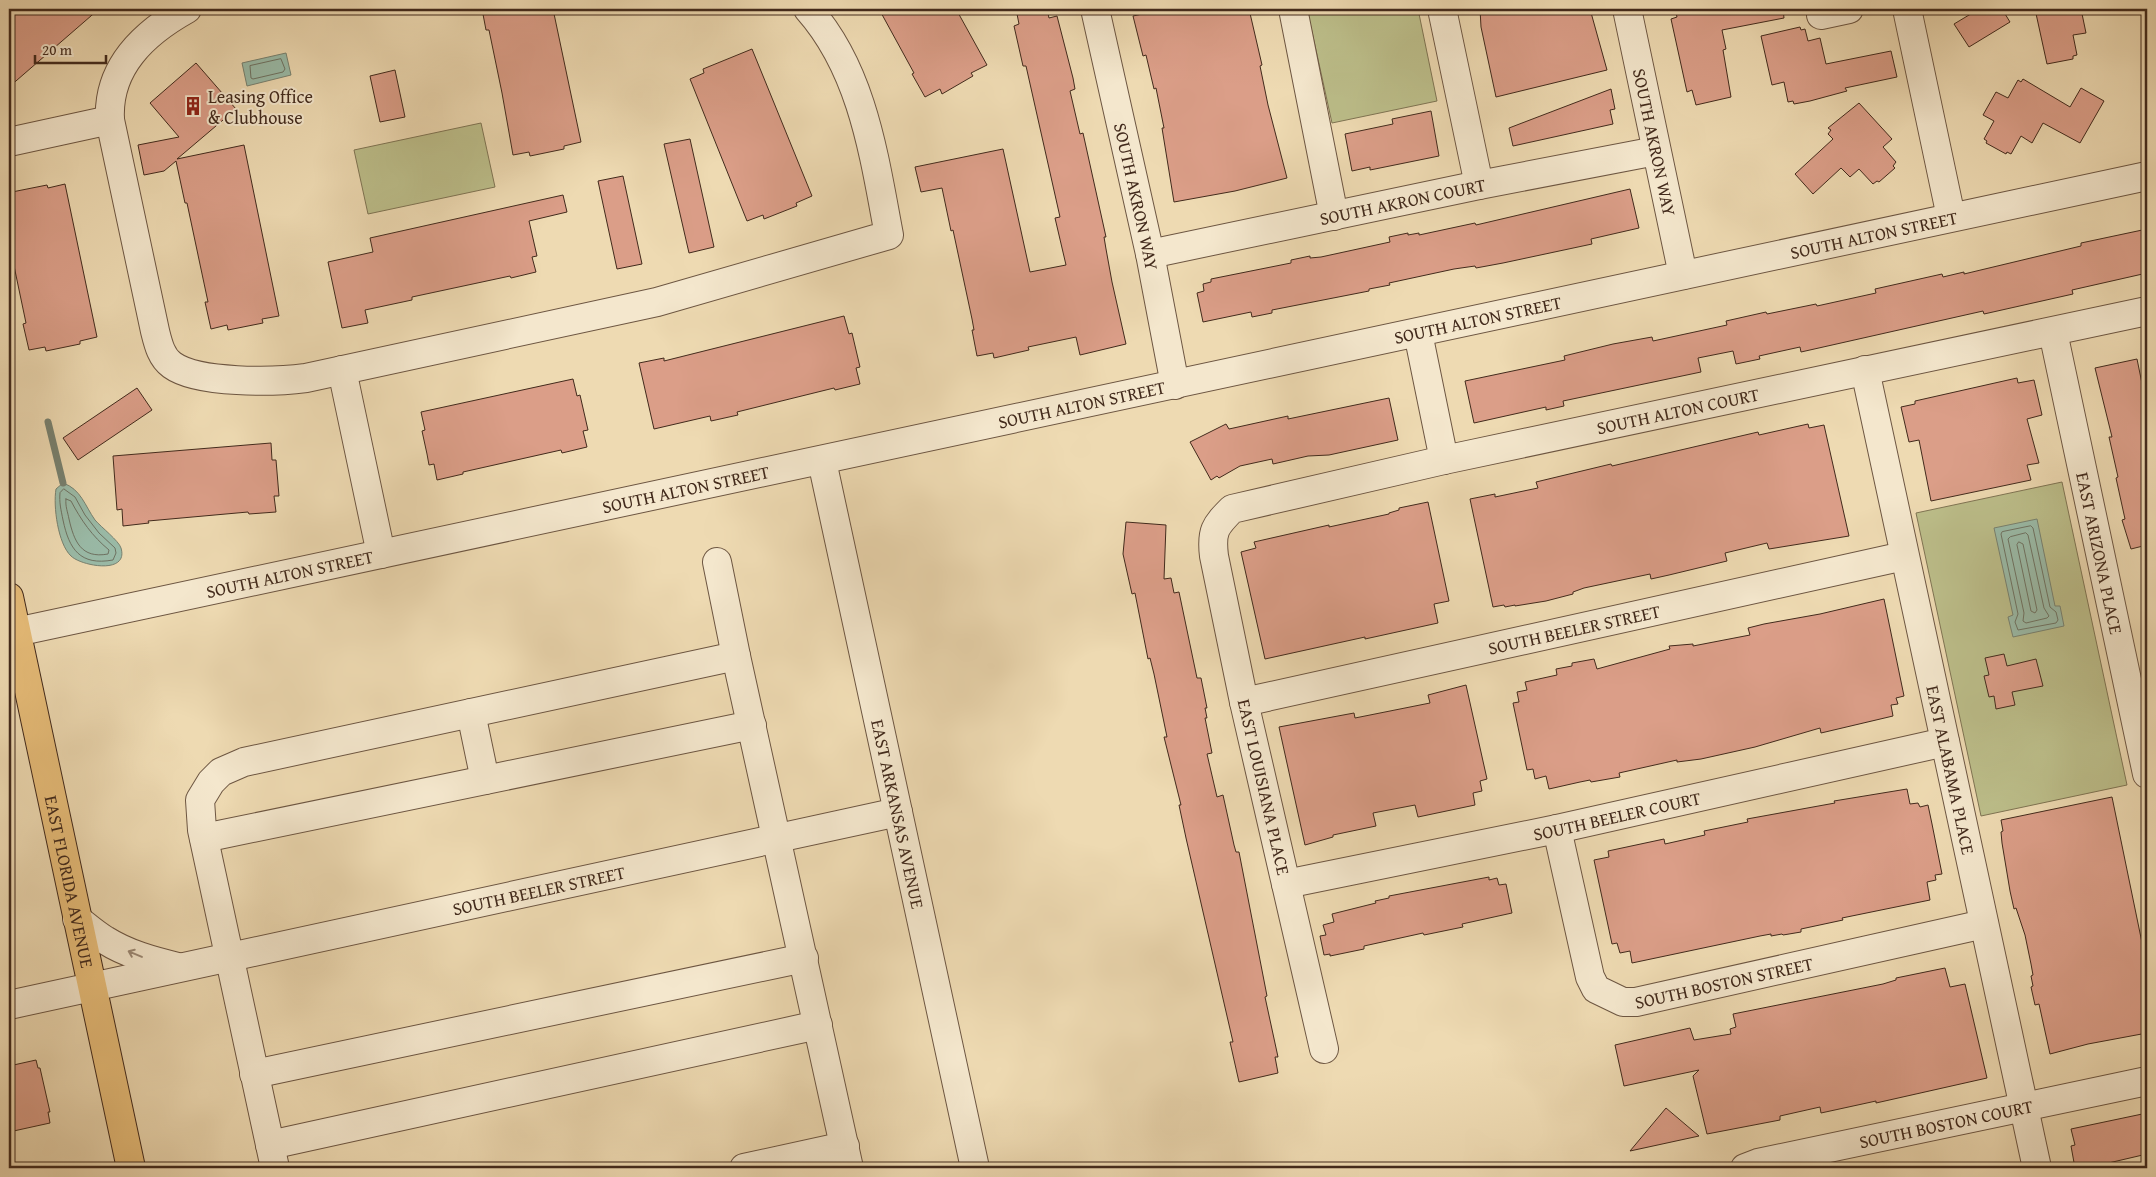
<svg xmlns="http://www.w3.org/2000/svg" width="2156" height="1177" font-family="'Gentium Book Plus',serif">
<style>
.green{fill:#bcbe8a;stroke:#7f7453}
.water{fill:#9abba8;stroke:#778170}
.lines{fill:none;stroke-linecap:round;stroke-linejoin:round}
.shore{stroke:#6e7262;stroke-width:1}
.stream{stroke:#778170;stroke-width:7}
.building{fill:#db9e88;stroke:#422a1c}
.minor-casing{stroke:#6d5642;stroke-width:30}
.major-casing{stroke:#422a1c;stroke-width:30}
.minor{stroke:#f4e7cd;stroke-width:28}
.major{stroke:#e7bd79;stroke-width:28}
.oneway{stroke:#9b8874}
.labels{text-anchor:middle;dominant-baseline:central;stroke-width:4;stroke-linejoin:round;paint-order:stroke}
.poi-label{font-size:18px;fill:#422a1c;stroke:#f4e7cd;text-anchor:start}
.street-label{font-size:18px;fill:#422a1c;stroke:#f4e7cd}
</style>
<rect width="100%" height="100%" fill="#eedab2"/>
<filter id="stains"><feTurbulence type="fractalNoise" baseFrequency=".004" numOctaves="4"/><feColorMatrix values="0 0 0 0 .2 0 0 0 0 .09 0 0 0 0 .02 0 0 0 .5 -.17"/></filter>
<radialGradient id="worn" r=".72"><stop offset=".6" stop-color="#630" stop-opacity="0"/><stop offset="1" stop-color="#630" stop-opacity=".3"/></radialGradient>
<path class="green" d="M 1307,9 L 1418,9 L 1437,101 L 1332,123 Z
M 481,123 L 495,187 L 368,214 L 354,150 Z
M 2062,482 L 2127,785 L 1981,816 L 1916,513 Z"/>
<path class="water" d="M 286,53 L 291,75 L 247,86 L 242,63 Z
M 63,483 C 81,489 85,506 95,520 C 101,527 119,541 121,548 C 129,575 81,566 71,556 C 58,544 53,506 56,489 Z
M 2037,519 L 2055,606 L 2060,606 L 2064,626 L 2013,637 L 2008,617 L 2013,615 L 1994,528 Z"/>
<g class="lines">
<path class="shore" d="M 281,59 L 285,69 L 283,72 L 253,79 L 251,78 L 250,66 Z
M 64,489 L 75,497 L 85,515 L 99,533 L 115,548 L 116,553 L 113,560 C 80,566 69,549 63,520 C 61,510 59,502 60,493 Z
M 66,499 L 71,501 C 81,520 92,536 109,550 L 108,554 C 81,559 74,541 69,519 C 68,513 65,506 66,499 Z
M 2031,526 L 2033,528 L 2050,607 L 2056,612 L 2058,620 L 2056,623 L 2018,630 L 2015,622 L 2018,614 L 2001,534 L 2002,532 Z
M 2026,533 L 2028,535 L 2044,608 L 2049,616 L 2047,618 L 2026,623 L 2023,621 L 2024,613 L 2008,539 L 2010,537 Z
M 2019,542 L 2023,544 L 2037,610 L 2035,613 L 2031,611 L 2017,545 Z"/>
<path class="stream" d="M 48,422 L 63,483"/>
</g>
<path class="building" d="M 9,9 L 99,9 L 9,87 Z
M 482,9 L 553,9 L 581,142 L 564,146 L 564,149 L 530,156 L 529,152 L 513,155 L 502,93 L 489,30 L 486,30 Z
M 879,9 L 956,9 L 987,65 L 971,73 L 973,76 L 942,94 L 940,89 L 925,97 L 912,74 L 914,73 Z
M 1016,9 L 1047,9 L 1049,18 L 1057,16 L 1073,78 L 1075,89 L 1070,91 L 1080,134 L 1083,133 L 1106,237 L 1104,237 L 1106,249 L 1112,282 L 1126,344 L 1080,355 L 1076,337 L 1028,347 L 1029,350 L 994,358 L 993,353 L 977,356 L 972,330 L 974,330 L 972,319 L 953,230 L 951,231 L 942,188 L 921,192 L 915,167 L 1003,149 L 1030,272 L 1066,265 L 1055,218 L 1060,217 L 1026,66 L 1023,66 L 1014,26 L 1019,24 Z
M 1165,9 L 1249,9 L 1262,65 L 1260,66 L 1268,105 L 1287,178 L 1235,191 L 1174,202 L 1162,128 L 1164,128 L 1156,88 L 1154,89 L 1146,55 L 1143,56 L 1133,16 Z
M 1480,9 L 1590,9 L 1607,70 L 1496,97 L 1481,27 Z
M 1675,9 L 1783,9 L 1784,18 L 1722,30 L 1726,49 L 1723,50 L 1731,97 L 1696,105 L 1692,90 L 1687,92 L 1671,19 L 1677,17 Z
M 1979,9 L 2002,9 L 2010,22 L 1969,47 L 1954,24 Z
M 2035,9 L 2081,9 L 2086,33 L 2073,35 L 2077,55 L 2073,56 L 2073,59 L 2047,64 Z
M 1800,27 L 1801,30 L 1805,29 L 1808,41 L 1820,38 L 1826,64 L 1891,51 L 1897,77 L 1845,88 L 1847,91 L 1810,101 L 1794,104 L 1793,101 L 1788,102 L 1784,82 L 1772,85 L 1761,36 Z
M 752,49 L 812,196 L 796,203 L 797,206 L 764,219 L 763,215 L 747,221 L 690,79 L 704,73 L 703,69 Z
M 196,63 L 236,109 L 177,159 L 244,145 L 279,316 L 262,319 L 263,323 L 228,330 L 227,325 L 211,329 L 205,302 L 208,302 L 187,203 L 185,203 L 176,161 L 164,171 L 144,175 L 138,145 L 179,137 L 150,103 Z
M 395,70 L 405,117 L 380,122 L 370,76 Z
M 2023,79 L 2070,107 L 2081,88 L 2104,101 L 2080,143 L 2043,123 L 2032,143 L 2021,136 L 2011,154 L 2007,152 L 2006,154 L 1986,143 L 1987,141 L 1984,139 L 1994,121 L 1983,115 L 1996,92 L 2008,98 L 2018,80 L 2021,82 Z
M 1611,89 L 1615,109 L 1610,110 L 1613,124 L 1513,146 L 1509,128 Z
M 1859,103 L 1892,139 L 1883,147 L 1896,162 L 1893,166 L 1895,168 L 1879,182 L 1877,181 L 1873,184 L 1859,169 L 1850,177 L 1841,168 L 1813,194 L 1795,174 L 1833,139 L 1828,134 L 1831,130 L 1828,128 Z
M 1431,111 L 1439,156 L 1370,170 L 1370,167 L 1352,171 L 1345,134 L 1393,124 L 1392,119 Z
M 690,139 L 714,247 L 689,253 L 664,144 Z
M 623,176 L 642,264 L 617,269 L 598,181 Z
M 65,184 L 97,337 L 80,341 L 80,344 L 46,351 L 45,347 L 29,350 L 23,324 L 26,323 L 9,242 L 9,198 L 13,197 L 12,192 L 47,185 L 48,188 Z
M 1630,189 L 1639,228 L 1591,239 L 1592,244 L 1503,263 L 1476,268 L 1475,266 L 1454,269 L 1389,283 L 1390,285 L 1369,289 L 1369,291 L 1272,310 L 1272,313 L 1252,317 L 1251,312 L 1203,322 L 1197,293 L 1204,291 L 1203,284 L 1211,282 L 1211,279 L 1291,263 L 1291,260 L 1310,256 L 1310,258 L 1321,257 L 1390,242 L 1389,237 L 1408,233 L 1408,235 L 1419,233 L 1419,235 L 1475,223 L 1476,225 Z
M 563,195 L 567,212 L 529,221 L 537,256 L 532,257 L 536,272 L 511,278 L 510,276 L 412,297 L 412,300 L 365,310 L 368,323 L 342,328 L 328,262 L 373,252 L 370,238 Z
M 2147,229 L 2147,273 L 2072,290 L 2073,294 L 1984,314 L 1983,311 L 1801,352 L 1800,347 L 1759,356 L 1760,359 L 1736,364 L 1733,351 L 1698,358 L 1701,372 L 1563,401 L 1564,406 L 1546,410 L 1546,407 L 1474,423 L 1465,381 L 1565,360 L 1564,356 L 1613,344 L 1652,337 L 1653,341 L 1727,325 L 1726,321 L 1766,312 L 1767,314 L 1816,304 L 1817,306 L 1876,293 L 1875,289 L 1942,274 L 1943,277 L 1964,272 L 1964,274 L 2081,246 L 2081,243 Z
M 844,316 L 849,334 L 852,333 L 860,367 L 856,368 L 860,384 L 835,390 L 834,388 L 737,412 L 738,415 L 711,421 L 710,416 L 654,429 L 639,363 L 664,358 L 664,361 Z
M 2137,359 L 2147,408 L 2147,545 L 2131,549 L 2122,520 L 2125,519 L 2116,478 L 2118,477 L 2109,437 L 2112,437 L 2095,368 Z
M 2017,378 L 2018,383 L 2034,380 L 2042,415 L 2027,419 L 2039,463 L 2027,465 L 2031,480 L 1931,501 L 1919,440 L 1909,442 L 1901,407 L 1915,404 L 1915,401 Z
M 573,379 L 577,396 L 580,395 L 588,430 L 583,431 L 587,447 L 562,453 L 561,450 L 463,472 L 463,474 L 437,480 L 434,464 L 429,465 L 427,454 L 422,431 L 425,430 L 421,412 Z
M 137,388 L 152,410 L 78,460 L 63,438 Z
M 1389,398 L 1398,440 L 1329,455 L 1308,456 L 1273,464 L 1272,459 L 1240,466 L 1219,478 L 1217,476 L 1211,480 L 1190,442 L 1226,424 L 1229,429 L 1288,416 L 1288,419 Z
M 1808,424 L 1809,428 L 1824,425 L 1849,536 L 1769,549 L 1767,543 L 1725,553 L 1727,561 L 1669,575 L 1651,579 L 1650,574 L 1584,588 L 1573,592 L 1573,594 L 1546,601 L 1515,606 L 1515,605 L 1505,607 L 1504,605 L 1493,607 L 1470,499 L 1495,494 L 1495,497 L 1538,488 L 1536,482 L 1611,464 L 1612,466 L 1758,432 L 1759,435 Z
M 271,443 L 272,460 L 276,460 L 279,496 L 274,496 L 276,512 L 249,514 L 248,512 L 148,521 L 149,523 L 123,526 L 122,509 L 117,510 L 113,456 Z
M 1428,502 L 1449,601 L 1434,604 L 1438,623 L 1365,639 L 1365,637 L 1265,659 L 1241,552 L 1256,548 L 1254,542 L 1329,525 L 1329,527 L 1389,514 L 1389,513 L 1399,510 L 1399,508 Z
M 1126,522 L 1166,525 L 1164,579 L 1171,578 L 1174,593 L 1179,592 L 1197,678 L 1201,678 L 1207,708 L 1205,708 L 1207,718 L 1205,718 L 1212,753 L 1207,754 L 1217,797 L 1223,795 L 1234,845 L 1236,852 L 1239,852 L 1267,996 L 1265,997 L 1278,1057 L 1275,1057 L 1278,1073 L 1239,1082 L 1230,1042 L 1233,1042 L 1186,838 L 1179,805 L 1181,805 L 1164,737 L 1167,737 L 1154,674 L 1150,658 L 1148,659 L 1135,593 L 1132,594 L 1123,554 Z
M 1884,599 L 1904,696 L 1896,698 L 1898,704 L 1891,705 L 1893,716 L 1821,733 L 1820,728 L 1755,747 L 1701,759 L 1677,762 L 1677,760 L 1619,773 L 1620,777 L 1591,782 L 1590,780 L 1580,782 L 1549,789 L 1546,776 L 1535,779 L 1533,769 L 1527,770 L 1513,703 L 1519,702 L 1517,692 L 1527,690 L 1525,682 L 1557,675 L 1556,669 L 1572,666 L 1572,663 L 1594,659 L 1597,669 L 1670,649 L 1669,646 L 1693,644 L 1693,646 L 1750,635 L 1748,628 L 1764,624 L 1820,614 Z
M 2004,654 L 2007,666 L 2036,659 L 2043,686 L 2012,692 L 2015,705 L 1996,709 L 1994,696 L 1989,697 L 1984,676 L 1989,675 L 1985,658 Z
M 1466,685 L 1487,779 L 1480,781 L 1482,791 L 1473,793 L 1475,805 L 1418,817 L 1415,805 L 1373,813 L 1376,826 L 1333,835 L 1333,837 L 1305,845 L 1279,727 L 1354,713 L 1355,718 L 1430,703 L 1428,695 Z
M 1907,789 L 1910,804 L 1918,803 L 1920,807 L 1928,805 L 1932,824 L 1942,874 L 1935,875 L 1936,880 L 1927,882 L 1930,900 L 1842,918 L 1843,920 L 1801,929 L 1801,932 L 1783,935 L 1782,934 L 1771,936 L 1771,934 L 1760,936 L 1632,963 L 1630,951 L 1620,953 L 1617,943 L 1612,944 L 1594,860 L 1609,857 L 1608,851 L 1664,839 L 1665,844 L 1705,835 L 1704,831 L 1748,822 L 1747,819 L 1835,803 L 1834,801 Z
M 2112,797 L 2147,967 L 2147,1033 L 2088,1044 L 2050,1054 L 2039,1004 L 2035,1005 L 2031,987 L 2033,986 L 2031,976 L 2033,975 L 2031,964 L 2025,935 L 2016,908 L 2014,909 L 2010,891 L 2002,843 L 2001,832 L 2003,831 L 2001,820 Z
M 1489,877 L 1489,880 L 1497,878 L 1499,885 L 1506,884 L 1512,913 L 1462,924 L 1463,927 L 1424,935 L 1423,933 L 1364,946 L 1364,949 L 1330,956 L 1330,954 L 1324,955 L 1320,936 L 1326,935 L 1323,925 L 1334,922 L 1332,914 L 1376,903 L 1375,901 L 1389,898 L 1389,896 Z
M 1945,968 L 1950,987 L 1965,984 L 1987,1078 L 1876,1103 L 1876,1101 L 1821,1113 L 1820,1107 L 1780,1116 L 1780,1120 L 1707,1134 L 1693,1076 L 1699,1070 L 1624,1086 L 1615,1045 L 1690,1028 L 1694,1040 L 1731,1034 L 1730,1029 L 1736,1027 L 1733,1014 L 1883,984 L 1896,980 L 1896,978 Z
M 36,1060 L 38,1068 L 40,1068 L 50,1112 L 48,1112 L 50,1123 L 9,1132 L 9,1066 Z
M 1666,1108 L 1699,1136 L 1630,1151 Z
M 2147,1113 L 2147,1154 L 2087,1168 L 2075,1168 L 2071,1146 L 2075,1145 L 2071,1129 Z"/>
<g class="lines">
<g class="minor-casing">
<g id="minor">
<path d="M 187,9 C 144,33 107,67 110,120 L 155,331 C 158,343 161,357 172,365 C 198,384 275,382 306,378 L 657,302 L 889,235 C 874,156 863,71 808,9"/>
<path id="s1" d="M 1095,9 L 1150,254 L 1175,385"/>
<path d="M 1293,9 L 1334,216"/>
<path d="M 1442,9 L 1479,185"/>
<path id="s2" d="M 1627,9 L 1683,275"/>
<path d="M 1907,9 L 1951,217"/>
<path d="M 1821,15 L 1849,9"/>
<path d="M 9,142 L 110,120"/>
<path id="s3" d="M 1150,254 L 1479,185 L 1656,151"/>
<path id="s4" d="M 2053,332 L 2147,774"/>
<path d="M 1418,333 L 1444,460"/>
<path d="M 342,370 L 381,554"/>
<path id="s5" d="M 1865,370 L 2037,1168"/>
<path id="s6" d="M 822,461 L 975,1168"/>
<path d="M 717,562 L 736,656 L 849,1168"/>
<path id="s7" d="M 9,638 L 16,632 L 2147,176"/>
<path id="s8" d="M 1244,702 L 1904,556"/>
<path d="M 471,713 L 485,780"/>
<path id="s9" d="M 1557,829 L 1590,977 L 1596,989 L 1623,1002 L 1636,1002 L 1984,924"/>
<path d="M 204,838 L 752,725"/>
<path id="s10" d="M 1286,884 L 1557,829 L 1945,742"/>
<path d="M 77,919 C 86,926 95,934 105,940 C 127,954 153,961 178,967"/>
<path id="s11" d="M 9,1005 L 898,812"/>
<path id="s12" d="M 1324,1049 L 1244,702 L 1214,556 C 1211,531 1215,526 1232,509 L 1444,460 L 2147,311"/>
<path d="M 254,1074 L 804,958"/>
<path d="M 270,1145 L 818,1025"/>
<path d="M 275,1168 L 202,830 L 200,800 L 211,782 L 221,772 L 244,762 L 736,656"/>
<path d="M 744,1168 L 845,1146"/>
<path id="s13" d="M 1745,1168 L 1758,1163 L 2147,1081"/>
</g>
</g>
<g class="major-casing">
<g id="major">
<path id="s14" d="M 9,597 L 131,1168"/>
</g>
</g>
<use href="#minor" class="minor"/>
<use href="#major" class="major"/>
</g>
<defs><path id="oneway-shaft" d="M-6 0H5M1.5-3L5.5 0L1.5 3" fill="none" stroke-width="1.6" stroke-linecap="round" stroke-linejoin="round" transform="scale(1.25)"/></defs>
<use class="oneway" href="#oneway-shaft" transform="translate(135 954) rotate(-157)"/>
<defs>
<g id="building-bare" transform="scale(1.5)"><path d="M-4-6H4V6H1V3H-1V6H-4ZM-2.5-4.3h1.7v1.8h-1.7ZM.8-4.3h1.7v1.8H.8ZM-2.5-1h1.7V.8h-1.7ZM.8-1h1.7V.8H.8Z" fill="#8f2418" stroke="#f4e7cd" stroke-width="2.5" paint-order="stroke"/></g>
</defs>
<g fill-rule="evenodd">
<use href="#building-bare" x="193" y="106"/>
</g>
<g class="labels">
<g class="poi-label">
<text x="208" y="96">Leasing Office<tspan x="208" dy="21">&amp; Clubhouse</tspan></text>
</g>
<g class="street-label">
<text stroke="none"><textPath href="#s2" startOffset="136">SOUTH AKRON WAY</textPath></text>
<text stroke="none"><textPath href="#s1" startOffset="192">SOUTH AKRON WAY</textPath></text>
<text stroke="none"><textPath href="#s3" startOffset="258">SOUTH AKRON COURT</textPath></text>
<text stroke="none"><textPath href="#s7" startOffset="1909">SOUTH ALTON STREET</textPath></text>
<text stroke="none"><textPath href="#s7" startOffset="1504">SOUTH ALTON STREET</textPath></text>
<text stroke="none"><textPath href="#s7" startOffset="1099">SOUTH ALTON STREET</textPath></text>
<text stroke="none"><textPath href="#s12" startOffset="1015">SOUTH ALTON COURT</textPath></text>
<text stroke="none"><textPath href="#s7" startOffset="694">SOUTH ALTON STREET</textPath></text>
<text stroke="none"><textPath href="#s4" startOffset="226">EAST ARIZONA PLACE</textPath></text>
<text stroke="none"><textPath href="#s7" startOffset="289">SOUTH ALTON STREET</textPath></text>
<text stroke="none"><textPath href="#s8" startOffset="338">SOUTH BEELER STREET</textPath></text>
<text stroke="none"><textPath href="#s5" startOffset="409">EAST ALABAMA PLACE</textPath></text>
<text transform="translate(1264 787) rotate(77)">EAST LOUISIANA PLACE</text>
<text stroke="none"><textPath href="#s6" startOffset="361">EAST ARKANSAS AVENUE</textPath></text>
<text stroke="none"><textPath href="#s10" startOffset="338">SOUTH BEELER COURT</textPath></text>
<text stroke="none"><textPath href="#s14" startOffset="291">EAST FLORIDA AVENUE</textPath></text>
<text stroke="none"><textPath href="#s11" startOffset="542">SOUTH BEELER STREET</textPath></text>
<text stroke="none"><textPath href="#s9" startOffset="298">SOUTH BOSTON STREET</textPath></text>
<text stroke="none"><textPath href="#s13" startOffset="206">SOUTH BOSTON COURT</textPath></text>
</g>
</g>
<rect width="2156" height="1177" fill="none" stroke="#eedab2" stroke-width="30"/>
<rect x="10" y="10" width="2136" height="1157" fill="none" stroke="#422a1c" stroke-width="2.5"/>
<rect x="15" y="15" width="2126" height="1147" fill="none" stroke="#422a1c"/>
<path d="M35 55v8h71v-8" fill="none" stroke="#422a1c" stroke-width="2.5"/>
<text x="42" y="55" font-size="15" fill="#422a1c" stroke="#f4e7cd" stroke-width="4" paint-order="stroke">20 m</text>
<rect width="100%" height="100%" filter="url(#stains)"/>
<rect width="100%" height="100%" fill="url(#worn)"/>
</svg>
